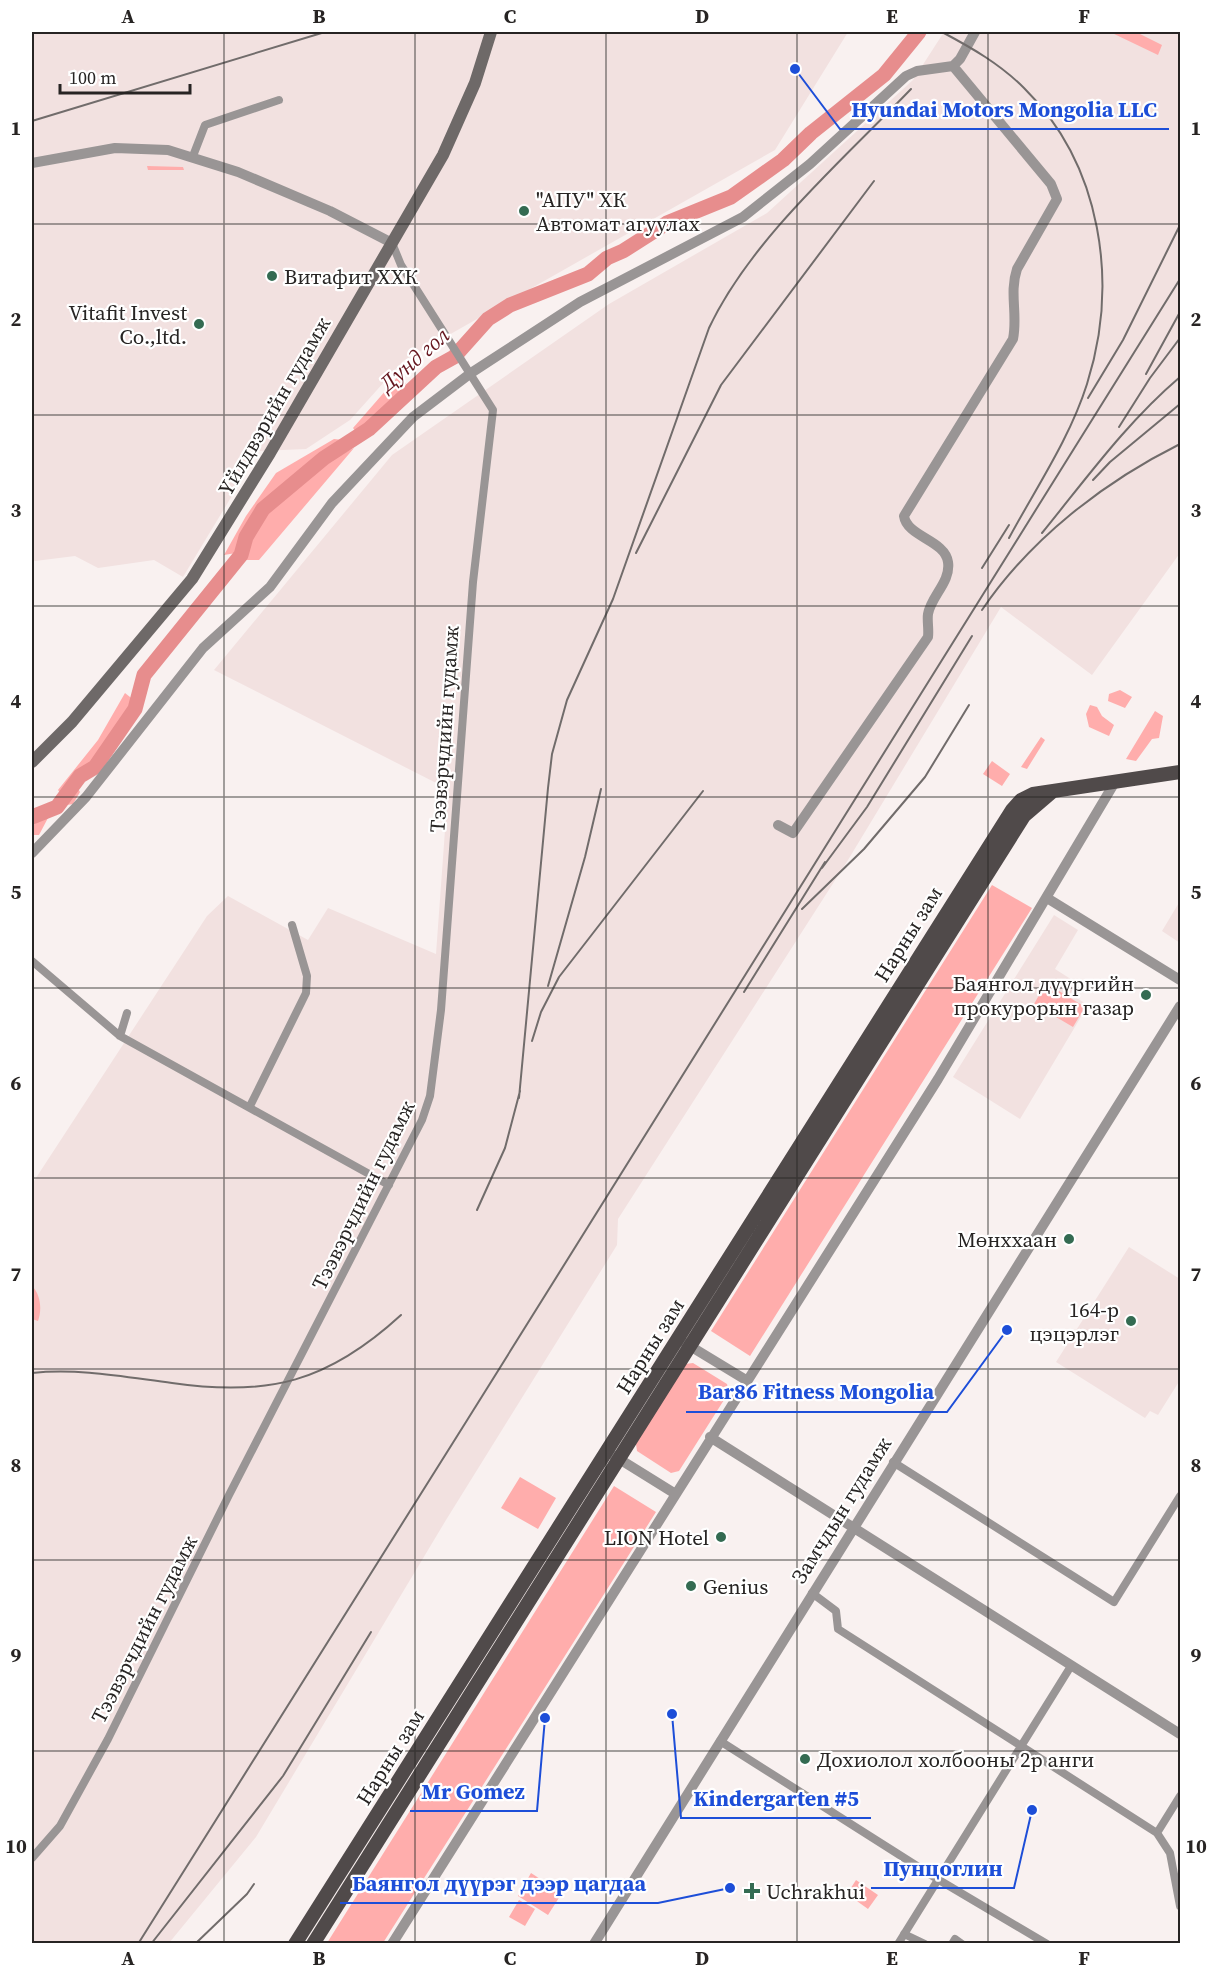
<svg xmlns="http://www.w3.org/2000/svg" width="1212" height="1975" font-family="'Source Serif 4',serif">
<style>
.built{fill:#f2e1e0}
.green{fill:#ffadac}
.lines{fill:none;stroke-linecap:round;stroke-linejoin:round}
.river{stroke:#e78d8d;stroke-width:15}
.minor{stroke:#999595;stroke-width:8}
.tertiary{stroke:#999595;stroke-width:10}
.secondary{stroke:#6e6968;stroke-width:12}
.primary{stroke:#504a4a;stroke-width:14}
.rail{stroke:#716c6b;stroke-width:2}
.grid{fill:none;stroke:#272423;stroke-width:1.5;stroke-opacity:0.55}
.poi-dot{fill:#346b52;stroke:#fff;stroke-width:2}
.labels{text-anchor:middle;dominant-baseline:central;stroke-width:4.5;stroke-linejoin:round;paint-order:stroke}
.poi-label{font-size:21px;fill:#272423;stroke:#fff;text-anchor:start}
.street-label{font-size:21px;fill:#272423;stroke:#fff}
.water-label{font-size:22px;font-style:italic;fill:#64151e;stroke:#fff}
.leader{fill:none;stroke:#1d4ed8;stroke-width:2}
.callout-dot{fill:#1d4ed8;stroke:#fff;stroke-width:2}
.callout-label{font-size:22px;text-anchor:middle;font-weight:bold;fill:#1d4ed8;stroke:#fff;stroke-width:4.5;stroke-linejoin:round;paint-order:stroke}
.neatline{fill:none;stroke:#272423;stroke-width:2}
.grid-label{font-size:20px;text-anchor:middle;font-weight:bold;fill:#272423}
</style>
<rect width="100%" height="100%" fill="#f9f1f0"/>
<path class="built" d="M 32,32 L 848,32 L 775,150 L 403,361 L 350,420 L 306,449 L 259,451 L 183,577 L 154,560 L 98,568 L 75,556 L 35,561 L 32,559 Z
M 944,32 L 1180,32 L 1180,553 L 1092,675 L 1001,607 L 848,860 L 618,1219 L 617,1245 L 446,1520 L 256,1837 L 169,1943 L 32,1943 L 32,1184 L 207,916 L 228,896 L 308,940 L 328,908 L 436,954 L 448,789 L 214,670 L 392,455 L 609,304 L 767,213 L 913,80 Z
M 1180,901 L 1180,943 L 1162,931 Z
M 1054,915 L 1078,930 L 1055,969 L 1077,983 L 1070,994 L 1088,1005 L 1020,1119 L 953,1077 Z
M 1129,1247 L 1180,1279 L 1180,1380 L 1158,1415 L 1150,1411 L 1145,1418 L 1056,1362 Z"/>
<path class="green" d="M 1110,32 L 1136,32 L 1162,45 L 1158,55 Z
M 147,166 L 183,167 L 184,170 L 148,170 Z
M 401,373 L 406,384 L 383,412 L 357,433 L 353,428 Z
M 334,439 L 343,440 C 313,460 268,493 249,524 C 244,532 241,544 236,553 L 224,555 L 246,516 L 276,473 Z
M 354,448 L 259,560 L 243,560 C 247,549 251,536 257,526 C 274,495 322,464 354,448 Z
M 1120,690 L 1132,697 L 1125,708 L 1108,701 L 1109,694 Z
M 125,693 L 135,701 L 98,757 L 61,794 L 58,790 L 98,740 Z
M 1090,705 L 1097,707 L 1102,716 L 1114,725 L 1109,736 L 1089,727 L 1086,714 Z
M 1155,711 L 1163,716 L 1159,738 L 1152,739 L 1136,761 L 1126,759 Z
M 1041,737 L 1045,740 L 1027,769 L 1021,767 Z
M 992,761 L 1010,774 L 1002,786 L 983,774 Z
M 77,787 L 80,792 L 73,804 L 67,805 L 64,800 Z
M 46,815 L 49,816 L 39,835 L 32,835 L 32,826 Z
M 992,885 L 1032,908 L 750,1356 L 711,1331 Z
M 1046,983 L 1085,1007 L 1073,1027 L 1034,1004 Z
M 32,1286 C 41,1295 42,1310 38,1321 L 32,1319 Z
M 693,1363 L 727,1384 L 729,1392 L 679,1471 L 671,1473 L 637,1451 L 636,1444 L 685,1364 Z
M 520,1477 L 556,1498 L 538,1529 L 501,1508 Z
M 614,1486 L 656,1512 L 383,1943 L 327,1943 Z
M 531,1873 L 562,1893 L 548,1915 L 518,1896 Z
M 856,1880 L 878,1895 L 868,1909 L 847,1894 Z
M 519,1900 L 535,1909 L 525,1926 L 509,1917 Z"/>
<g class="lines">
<path class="river" d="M 32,817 L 57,807 L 80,776 L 95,767 L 135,709 L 144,675 L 241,555 L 246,537 L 263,509 L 324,458 L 369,429 L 436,367 L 454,357 L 488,319 L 510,305 L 588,274 L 607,258 L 623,251 L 667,223 L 731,197 L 783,160 L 811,133 L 884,75 L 919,32"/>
<path class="minor" d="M 193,156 L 205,125 L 279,100
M 32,961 L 120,1036 L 389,1185
M 120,1036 L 127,1013
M 250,1106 L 306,993 L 307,976 L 292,925
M 893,1462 L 1114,1602 L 1180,1496
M 812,1593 L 836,1611 L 838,1629 L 1157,1833 L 1170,1853 L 1180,1906
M 720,1741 L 939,1880 L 1047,1944
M 1157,1833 L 1180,1796
M 32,1858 L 60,1826 L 108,1739 L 229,1495 L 422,1120 L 430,1096 L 441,1010 L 473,582 L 493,410 L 401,265 L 392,243
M 904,1934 L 925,1944
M 898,1944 L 1071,1666
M 952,1944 L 955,1939 L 962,1944"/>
<path class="tertiary" d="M 953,66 L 960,59 L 975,32
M 32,163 L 115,148 L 168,150 L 238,172 L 330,211 L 392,243
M 32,853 L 86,797 L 203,648 L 270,587 L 332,503 L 413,417 L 471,373 L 580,302 L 743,217 L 810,164 L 906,76 L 917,71 L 953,66 L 1051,184 L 1057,199 L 1017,269 C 1009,293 1018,315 1013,339 L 904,516 C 907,537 945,540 948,562 C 951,582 931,596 928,614 C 927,621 929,629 928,637 L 793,833 L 778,825
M 1047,898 L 1180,980
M 685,1343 L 746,1380
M 710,1437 L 1180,1734
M 608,1452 L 674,1493
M 392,1944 L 938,1079 L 1115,782
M 594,1944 L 1180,1006"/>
<path class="secondary" d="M 32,762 L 72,722 L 192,579 L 270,453 L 443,155 L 475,83 L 491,32"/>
<path class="primary" d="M 295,1944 L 1012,810 L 1021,800 L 1033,794 L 1180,772
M 313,1944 L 1024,816 L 1052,792"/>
<path class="rail" d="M 942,32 C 972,48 1000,64 1024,88 C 1102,165 1119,283 1087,384 C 1070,438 1036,488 1009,538
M 32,121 L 325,32
M 1146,374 L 1180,312
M 1088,398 L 1123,340 L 1180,225
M 1119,427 L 1150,378 L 1180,338
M 1093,480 L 1110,462 L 1180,404
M 1042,533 C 1086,479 1126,423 1180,377
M 636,553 L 721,385 L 874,181
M 982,568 L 1009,525
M 982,610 C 1031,538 1104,482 1180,444
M 822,868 L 867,807 L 972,636
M 802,909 L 864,849 L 925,777 L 969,705
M 548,986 L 585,857 L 601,789
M 744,992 L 825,862
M 532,1041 L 541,1012 L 559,977 L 703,791
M 519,1098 L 548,788 L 552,754 L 567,700 L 613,599 L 709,328 C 751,239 842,161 911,89
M 477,1210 L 505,1148 L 520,1091
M 32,1373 C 79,1368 125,1377 172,1383 C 269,1397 328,1382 401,1315
M 138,1944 C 487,1390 834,834 1180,279
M 151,1944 L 283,1776 L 371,1632
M 195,1944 L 247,1894 L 254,1884"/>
</g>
<path class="grid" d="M 224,32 L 224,1944M 415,32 L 415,1944M 606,32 L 606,1944M 797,32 L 797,1944M 988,32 L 988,1944M 32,224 L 1180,224M 32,415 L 1180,415M 32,606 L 1180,606M 32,797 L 1180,797M 32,988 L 1180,988M 32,1178 L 1180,1178M 32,1369 L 1180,1369M 32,1560 L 1180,1560M 32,1751 L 1180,1751"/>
<g class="poi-dot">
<circle cx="524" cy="211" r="6"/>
<circle cx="272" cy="276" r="6"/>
<circle cx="199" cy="324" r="6"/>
<circle cx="1146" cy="995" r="6"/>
<circle cx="1069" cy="1239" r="6"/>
<circle cx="1131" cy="1321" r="6"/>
<circle cx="721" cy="1537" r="6"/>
<circle cx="691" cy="1586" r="6"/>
<circle cx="805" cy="1759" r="6"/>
<path d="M749 1882h6v6h6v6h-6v6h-6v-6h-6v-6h6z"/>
</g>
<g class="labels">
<g class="poi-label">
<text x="536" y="199">"АПУ" ХК<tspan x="536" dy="24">Автомат агуулах</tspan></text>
<text x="284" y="276">Витафит ХХК</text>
<text x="187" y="312" text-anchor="end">Vitafit Invest<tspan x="187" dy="24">Co.,ltd.</tspan></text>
<text x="1134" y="983" text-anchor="end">Баянгол дүүргийн<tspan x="1134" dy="24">прокурорын газар</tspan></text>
<text x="1057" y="1239" text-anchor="end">Мөнххаан</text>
<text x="1119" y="1309" text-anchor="end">164-р<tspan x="1119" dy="24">цэцэрлэг</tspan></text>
<text x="709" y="1537" text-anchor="end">LION Hotel</text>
<text x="703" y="1586">Genius</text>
<text x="817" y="1759">Дохиолол холбооны 2р анги</text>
<text x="766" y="1891">Uchrakhui</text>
</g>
<g class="street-label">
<text transform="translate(274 406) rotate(-60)">Yйлдвэрийн гудамж</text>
<text transform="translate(444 729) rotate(-86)">Тээвэрчдийн гудамж</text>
<text transform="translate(908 934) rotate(-58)">Нарны зам</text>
<text transform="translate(363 1195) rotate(-64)">Тээвэрчдийн гудамж</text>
<text transform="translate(650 1346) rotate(-58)">Нарны зам</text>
<text transform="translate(841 1510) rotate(-58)">Замчдын гудамж</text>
<text transform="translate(144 1629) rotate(-63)">Тээвэрчдийн гудамж</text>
<text transform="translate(390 1757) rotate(-58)">Нарны зам</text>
</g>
<g class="water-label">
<text transform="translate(414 359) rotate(-41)">Дунд гол</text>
</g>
</g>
<path class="leader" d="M795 69L840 129H1169M1007 1330L947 1412H686M545 1718L537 1811H410M672 1714L681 1818H871M1032 1810L1014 1888H871M730 1888L658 1903H340"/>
<g class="callout-dot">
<circle cx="795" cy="69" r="6"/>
<circle cx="1007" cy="1330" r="6"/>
<circle cx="545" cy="1718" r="6"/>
<circle cx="672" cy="1714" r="6"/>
<circle cx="1032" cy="1810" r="6"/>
<circle cx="730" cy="1888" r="6"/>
</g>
<g class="callout-label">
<text x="1004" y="117">Hyundai Motors Mongolia LLC</text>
<text x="816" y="1399">Bar86 Fitness Mongolia</text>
<text x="473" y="1799">Mr Gomez</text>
<text x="776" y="1806">Kindergarten #5</text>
<text x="943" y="1876">Пунцоглин</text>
<text x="499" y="1891">Баянгол дүүрэг дээр цагдаа</text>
</g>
<rect width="1212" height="1975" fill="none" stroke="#ffffff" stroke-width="66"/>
<path d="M60 84v9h130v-9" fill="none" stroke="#272423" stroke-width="3"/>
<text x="69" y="84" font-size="18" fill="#272423" stroke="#ffffff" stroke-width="4.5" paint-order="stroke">100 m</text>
<rect x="33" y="33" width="1146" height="1909" class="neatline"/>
<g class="grid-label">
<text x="128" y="23">A</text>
<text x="319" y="23">B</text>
<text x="510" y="23">C</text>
<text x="702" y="23">D</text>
<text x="892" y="23">E</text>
<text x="1084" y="23">F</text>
<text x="16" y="135">1</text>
<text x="1196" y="135">1</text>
<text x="16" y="326">2</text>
<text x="1196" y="326">2</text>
<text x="16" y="517">3</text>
<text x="1196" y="517">3</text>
<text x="16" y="708">4</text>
<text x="1196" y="708">4</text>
<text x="16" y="899">5</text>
<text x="1196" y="899">5</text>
<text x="16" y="1090">6</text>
<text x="1196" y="1090">6</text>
<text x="16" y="1281">7</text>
<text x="1196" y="1281">7</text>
<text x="16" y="1472">8</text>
<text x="1196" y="1472">8</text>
<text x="16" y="1662">9</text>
<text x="1196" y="1662">9</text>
<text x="16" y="1853">10</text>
<text x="1196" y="1853">10</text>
<text x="128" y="1965">A</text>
<text x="319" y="1965">B</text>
<text x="510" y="1965">C</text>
<text x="702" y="1965">D</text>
<text x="892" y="1965">E</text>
<text x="1084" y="1965">F</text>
</g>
</svg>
